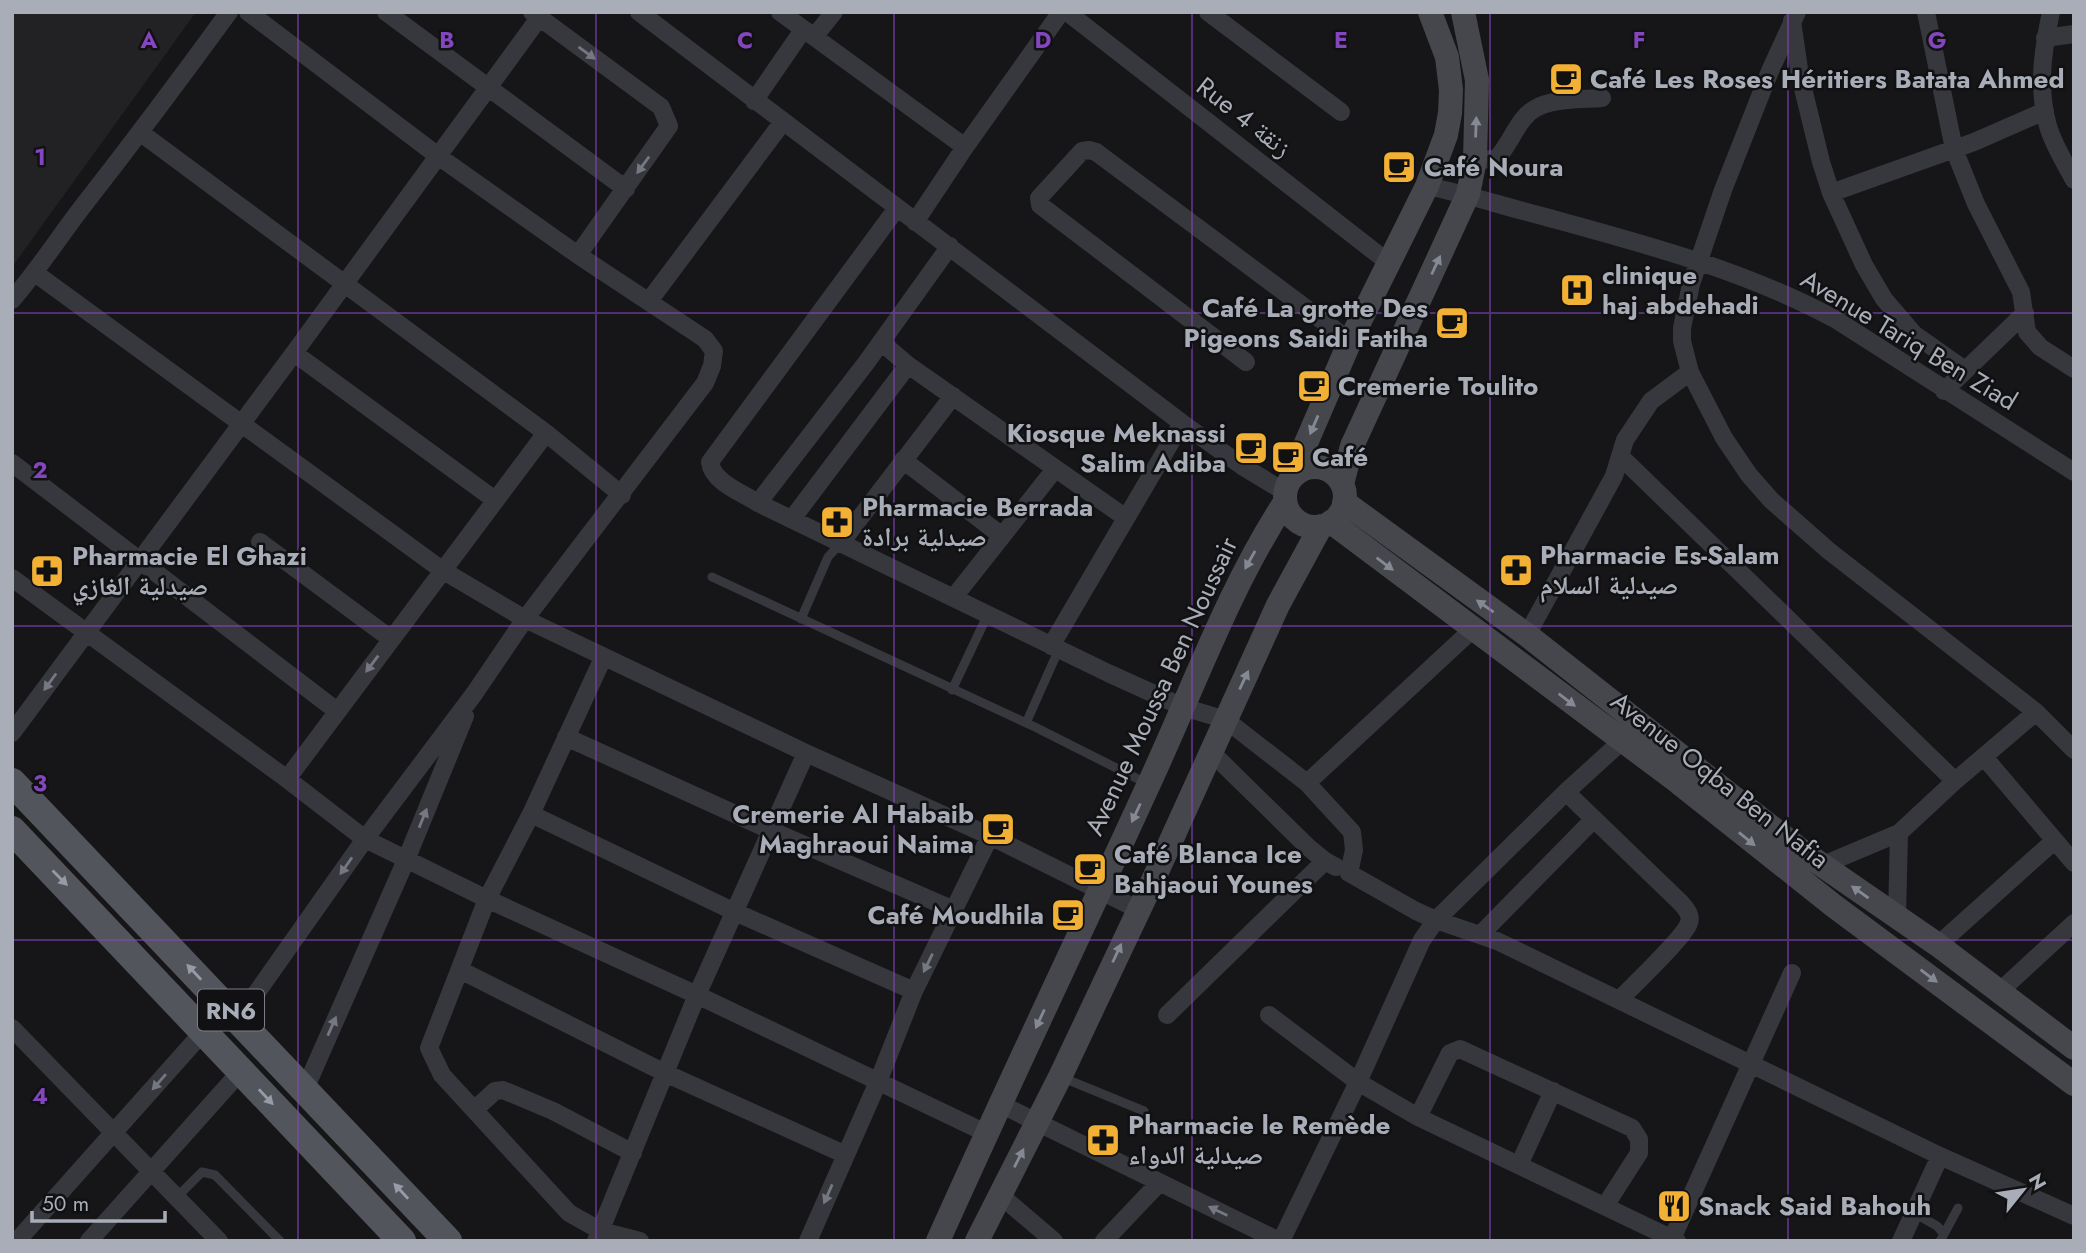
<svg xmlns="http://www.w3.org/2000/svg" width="2086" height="1253" font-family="Jost,'Noto Naskh Arabic',sans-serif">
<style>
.built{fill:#222225}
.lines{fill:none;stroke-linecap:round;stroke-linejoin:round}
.lane{stroke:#37383d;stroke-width:9}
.street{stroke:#37383d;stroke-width:18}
.secondary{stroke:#45474d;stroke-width:24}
.primary{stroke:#53555c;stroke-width:28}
.oneway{fill:#757881}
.oneway2{fill:#858993}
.oneway3{fill:#979ba6}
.grid{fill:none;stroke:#8446be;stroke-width:2;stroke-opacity:0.55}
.labels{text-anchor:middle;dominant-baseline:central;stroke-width:5;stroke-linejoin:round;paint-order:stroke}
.shield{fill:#111113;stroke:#7b7e86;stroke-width:2}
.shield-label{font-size:24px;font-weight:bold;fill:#a8adb8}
.poi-label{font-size:26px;font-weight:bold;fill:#a8adb8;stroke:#111113;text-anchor:start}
.street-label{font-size:26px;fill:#a8adb8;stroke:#111113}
.grid-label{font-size:23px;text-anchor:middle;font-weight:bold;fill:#8446be;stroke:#111113;stroke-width:5;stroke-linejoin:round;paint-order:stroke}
</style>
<rect width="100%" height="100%" fill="#161618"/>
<path class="built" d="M 12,12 L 196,12 L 12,267 Z"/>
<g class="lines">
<path class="lane" d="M 712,577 L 1035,727 L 1148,784
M 801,619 L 828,557 L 840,544
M 952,690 L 988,614
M 1026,723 L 1059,649
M 1061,1077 L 1144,1111
M 176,1198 L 202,1172 L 215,1175 L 280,1241
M 1914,1213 L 1937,1226 L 1944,1234 L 1940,1241
M 1944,1234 L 1958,1208"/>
<path class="street" d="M 386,12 L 626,189
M 532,12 L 661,107 L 669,126 L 578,255
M 639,12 L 1182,423 L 1242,466 L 1285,492
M 780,12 L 965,147
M 1067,12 L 1389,263
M 1208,12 L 1341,112
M 1797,12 L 1770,71 L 1723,190 L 1691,284 L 1682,328 L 1682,341 L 1690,372 L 1724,438 L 1749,475 L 1771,500 L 1829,551 L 2036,712 L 2074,750
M 1926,12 L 1954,149 L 1976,204 L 2021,292 L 2027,332 L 2040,347 L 2074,369
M 2051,12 C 2043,50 2037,87 2048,126 C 2053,144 2065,163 2074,180
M 1792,21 L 1800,76 L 1821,162 L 1831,193 L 1864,265 L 1884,299 L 1914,334 L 1965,370
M 814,37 L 834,12
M 2045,38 L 2074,34
M 754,101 L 803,30
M 141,133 L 546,433 L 622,495
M 1475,160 L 1496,159 C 1508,147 1513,131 1524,118 C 1540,97 1578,100 1602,98
M 1427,186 C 1466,194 1503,206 1542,216 C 1641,243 1744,270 1835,319 L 2074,472
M 1831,193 L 1974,142 L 2045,111
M 897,208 L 710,462 C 712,482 743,493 758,503 L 1108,673 L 1183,707 L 1226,720 L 1307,783 L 1473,629
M 915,222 L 965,147 L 1061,12
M 35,273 L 442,570 L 525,619 L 806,753 L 990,836 L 1137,909
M 12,300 C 38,270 59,237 83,206 C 133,142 181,78 229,12
M 649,301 L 782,123
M 881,342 L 908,365 L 1126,518
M 294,353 L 495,500
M 1246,362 L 1040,205 L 1039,198 L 1082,151 L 1089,150 L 1096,152 L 1350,341
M 1944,391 L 2025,313
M 1620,456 L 1955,781
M 903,460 L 1002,536
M 12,463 L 337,711
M 758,503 L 866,363 L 950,246
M 792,519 L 908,365
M 260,542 L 391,639
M 840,544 L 953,396
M 12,578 L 287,779 L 365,839 L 487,899 L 697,995 L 986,1133
M 954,597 L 1055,469
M 1527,635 L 1614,476 L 1625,440 L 1651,401 L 1690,372
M 1051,646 L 1182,423
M 603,658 L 531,814 L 487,899 L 429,1048 L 442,1075 L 569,1213 L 601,1231 L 640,1241
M 12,733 L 294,353 L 539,18
M 566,737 L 770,830 L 954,910
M 1212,753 L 1308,847 L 1325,861 L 1336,867
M 1984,757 L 2074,863
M 287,779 L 546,433
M 1307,783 L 1352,832 L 1354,850 L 1349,873 L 1416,911 L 1436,920 L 1566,792 L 1622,741
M 1566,792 L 1681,903 C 1686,909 1692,915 1689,923 C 1685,936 1633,986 1619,1000
M 531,814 L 735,912 L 914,991
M 1823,865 L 1899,833 L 1955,781 L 2036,712
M 1897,917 L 1899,833
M 1480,935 L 1594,819
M 1938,945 L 2054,841
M 460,970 L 665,1073 L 846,1155
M 1999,992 L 2074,923
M 1167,1015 L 1325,861
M 1269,1015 L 1358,1082 L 1418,1117 L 1677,1241
M 238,1019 L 365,839 L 474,694 L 525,619 L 705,383 L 712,366 L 714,351 L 705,339 L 578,255 L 438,156 L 248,12
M 12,1028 L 219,1241
M 305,1089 L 406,860 L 465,716
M 1000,1104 L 1279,1241
M 474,1110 L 495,1091 L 503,1090 L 553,1111 L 633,1153
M 1418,1117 L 1450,1053 L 1460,1049 L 1632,1128 L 1639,1139 L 1639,1153 L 1605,1206
M 1519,1165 L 1553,1091
M 1000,1195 L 1054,1241
M 17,1241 L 204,1031
M 89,1241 L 241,1071
M 596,1241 L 697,995 L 806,753
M 808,1241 L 878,1082 L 914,991 L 990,836
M 1104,1241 L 1159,1183
M 1281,1241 L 1358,1082 L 1422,940 L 1436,920 L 1497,941 L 1940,1156 L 2074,1216
M 1671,1241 L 1792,973
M 1901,1241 L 1940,1156"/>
<path class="secondary" d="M1285 497a30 30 0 1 1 60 0a30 30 0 1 1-60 0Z
M 1291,478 L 1350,341 L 1427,186 L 1446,135 L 1450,113 L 1451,90 L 1447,57 L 1430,12
M 1342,484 L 1352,446 L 1468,194 L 1475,160 L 1477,80 L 1463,12
M 1344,502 L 1527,635 L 1803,852 L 1938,945 L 2074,1048
M 1331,522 L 1678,782 L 1834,906 L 2074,1084
M 938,1241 C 1006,1089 1078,939 1147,788 C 1192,692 1227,591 1285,502
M 977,1241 L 1060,1077 L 1155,876 L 1278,605 L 1321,526"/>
<path class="primary" d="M 12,782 L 448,1241
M 12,830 L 402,1241"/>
</g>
<defs><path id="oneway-solid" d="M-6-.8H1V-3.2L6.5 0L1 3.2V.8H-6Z" transform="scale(1.75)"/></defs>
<g class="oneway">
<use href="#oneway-solid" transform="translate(587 53) rotate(36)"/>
<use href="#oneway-solid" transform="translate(643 165) rotate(126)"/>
<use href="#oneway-solid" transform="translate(372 664) rotate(127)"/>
<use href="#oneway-solid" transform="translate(50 682) rotate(126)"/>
<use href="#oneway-solid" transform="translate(423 818) rotate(-68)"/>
<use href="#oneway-solid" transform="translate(346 866) rotate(125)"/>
<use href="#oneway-solid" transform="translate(928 963) rotate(116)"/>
<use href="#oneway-solid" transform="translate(332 1026) rotate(-66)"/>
<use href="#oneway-solid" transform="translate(159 1082) rotate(131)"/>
<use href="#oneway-solid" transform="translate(828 1194) rotate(114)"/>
<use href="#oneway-solid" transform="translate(1218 1211) rotate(-154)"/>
</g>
<g class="oneway2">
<use href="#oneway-solid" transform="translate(1476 127) rotate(-88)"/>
<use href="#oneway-solid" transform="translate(1436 265) rotate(-65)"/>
<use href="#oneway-solid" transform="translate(1314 425) rotate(113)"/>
<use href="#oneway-solid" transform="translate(1250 560) rotate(119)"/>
<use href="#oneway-solid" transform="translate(1385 564) rotate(37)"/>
<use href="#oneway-solid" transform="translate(1485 606) rotate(-145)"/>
<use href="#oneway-solid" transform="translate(1244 680) rotate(-65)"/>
<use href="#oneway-solid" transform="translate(1567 700) rotate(37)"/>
<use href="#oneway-solid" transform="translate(1136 813) rotate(115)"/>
<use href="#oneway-solid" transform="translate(1747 839) rotate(39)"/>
<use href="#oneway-solid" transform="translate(1860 892) rotate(-145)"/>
<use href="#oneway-solid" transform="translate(1117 953) rotate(-65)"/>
<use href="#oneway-solid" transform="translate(1929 976) rotate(37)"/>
<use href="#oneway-solid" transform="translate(1040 1019) rotate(115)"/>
<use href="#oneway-solid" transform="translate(1019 1158) rotate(-63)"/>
</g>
<g class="oneway3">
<use href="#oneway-solid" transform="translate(60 878) rotate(45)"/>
<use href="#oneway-solid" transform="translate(194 972) rotate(-133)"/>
<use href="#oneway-solid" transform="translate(266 1097) rotate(47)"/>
<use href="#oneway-solid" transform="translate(401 1191) rotate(-133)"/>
</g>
<path class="grid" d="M 298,12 L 298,1241M 596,12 L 596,1241M 894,12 L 894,1241M 1192,12 L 1192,1241M 1490,12 L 1490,1241M 1788,12 L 1788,1241M 12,313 L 2074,313M 12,626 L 2074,626M 12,940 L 2074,940"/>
<defs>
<g id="cafe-square" transform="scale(1.75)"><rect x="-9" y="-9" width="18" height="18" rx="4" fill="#f2b134" stroke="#111113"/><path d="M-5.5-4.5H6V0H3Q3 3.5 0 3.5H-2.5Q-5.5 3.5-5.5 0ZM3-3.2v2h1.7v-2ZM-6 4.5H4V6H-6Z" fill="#111"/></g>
<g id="hospital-square" transform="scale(1.75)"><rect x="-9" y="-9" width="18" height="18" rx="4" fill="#f2b134" stroke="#111113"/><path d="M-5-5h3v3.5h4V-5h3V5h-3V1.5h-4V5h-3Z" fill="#111"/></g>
<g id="pharmacy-square" transform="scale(1.75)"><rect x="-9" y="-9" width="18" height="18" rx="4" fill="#f2b134" stroke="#111113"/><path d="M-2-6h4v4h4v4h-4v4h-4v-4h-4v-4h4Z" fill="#111"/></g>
<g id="restaurant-square" transform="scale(1.75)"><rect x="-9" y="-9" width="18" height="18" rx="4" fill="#f2b134" stroke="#111113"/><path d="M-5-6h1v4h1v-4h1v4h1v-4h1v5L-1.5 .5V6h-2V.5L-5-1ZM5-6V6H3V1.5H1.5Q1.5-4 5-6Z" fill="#111"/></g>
</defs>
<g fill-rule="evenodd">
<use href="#cafe-square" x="1566" y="79"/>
<use href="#cafe-square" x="1399" y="167"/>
<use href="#hospital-square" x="1577" y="290"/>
<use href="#cafe-square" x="1452" y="323"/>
<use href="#cafe-square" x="1314" y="386"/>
<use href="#cafe-square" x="1251" y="448"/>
<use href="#cafe-square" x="1288" y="457"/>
<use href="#pharmacy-square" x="837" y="522"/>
<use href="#pharmacy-square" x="1516" y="570"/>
<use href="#pharmacy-square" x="47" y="571"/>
<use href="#cafe-square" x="998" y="829"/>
<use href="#cafe-square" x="1090" y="869"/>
<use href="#cafe-square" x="1068" y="915"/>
<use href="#pharmacy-square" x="1103" y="1140"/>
<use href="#restaurant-square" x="1674" y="1206"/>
</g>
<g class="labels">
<rect class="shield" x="198" y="989.5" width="66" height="41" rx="5"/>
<g class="shield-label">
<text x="231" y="1010">RN6</text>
</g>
<g class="poi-label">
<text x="1590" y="79">Café Les Roses Héritiers Batata Ahmed</text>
<text x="1424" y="167">Café Noura</text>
<text x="1602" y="275">clinique<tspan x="1602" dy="30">haj abdehadi</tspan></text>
<text x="1428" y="308" text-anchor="end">Café La grotte Des<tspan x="1428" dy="30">Pigeons Saidi Fatiha</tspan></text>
<text x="1338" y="386">Cremerie Toulito</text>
<text x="1226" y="433" text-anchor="end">Kiosque Meknassi<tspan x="1226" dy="30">Salim Adiba</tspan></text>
<text x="1312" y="457">Café</text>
<text x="862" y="507">Pharmacie Berrada<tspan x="862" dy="30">صيدلية برادة</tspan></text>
<text x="1540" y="555">Pharmacie Es-Salam<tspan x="1540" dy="30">صيدلية السلام</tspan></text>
<text x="72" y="556">Pharmacie El Ghazi<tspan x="72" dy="30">صيدلية الغازي</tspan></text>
<text x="974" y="814" text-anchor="end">Cremerie Al Habaib<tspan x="974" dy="30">Maghraoui Naima</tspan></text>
<text x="1114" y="854">Café Blanca Ice<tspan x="1114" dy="30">Bahjaoui Younes</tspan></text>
<text x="1044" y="915" text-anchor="end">Café Moudhila</text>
<text x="1128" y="1125">Pharmacie le Remède<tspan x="1128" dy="30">صيدلية الدواء</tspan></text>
<text x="1698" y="1206">Snack Said Bahouh</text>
</g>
<g class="street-label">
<text transform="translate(1244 117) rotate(38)">Rue 4 زنقة</text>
<text transform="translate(1909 340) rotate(31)">Avenue Tariq Ben Ziad</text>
<text transform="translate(1161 686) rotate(-65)">Avenue Moussa Ben Noussair</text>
<text transform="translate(1720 780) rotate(38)">Avenue Oqba Ben Nafia</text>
</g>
</g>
<g class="grid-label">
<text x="149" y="48">A</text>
<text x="447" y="48">B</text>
<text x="745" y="48">C</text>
<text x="1043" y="48">D</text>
<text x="1341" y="48">E</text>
<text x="1639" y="48">F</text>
<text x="1937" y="48">G</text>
<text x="40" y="165">1</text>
<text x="40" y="478">2</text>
<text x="40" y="791">3</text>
<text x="40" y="1104">4</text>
</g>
<rect width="2086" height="1253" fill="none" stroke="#a8adb8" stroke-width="28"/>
<g transform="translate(2023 1190) rotate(60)" stroke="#111113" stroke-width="5" paint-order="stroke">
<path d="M0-5L12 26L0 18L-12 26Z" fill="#a8adb8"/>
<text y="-10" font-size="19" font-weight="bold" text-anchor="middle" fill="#a8adb8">N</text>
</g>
<path d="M32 1211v10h133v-10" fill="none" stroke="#a8adb8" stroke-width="3.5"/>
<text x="42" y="1211" font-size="21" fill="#a8adb8" stroke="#111113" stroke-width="5" paint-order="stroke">50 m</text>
</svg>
